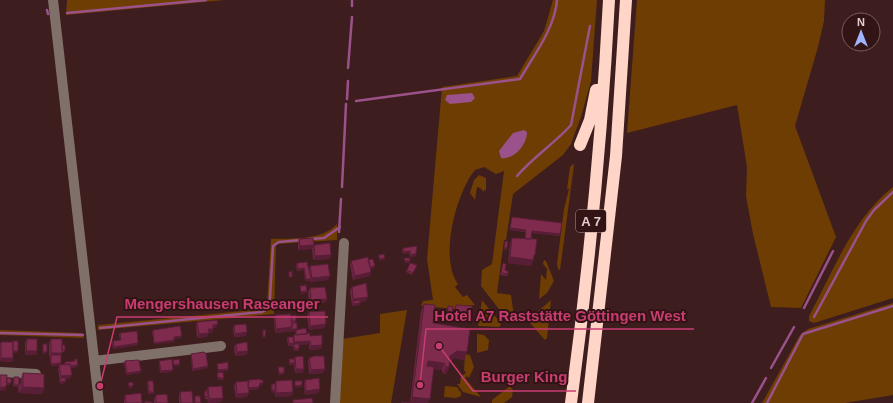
<svg xmlns="http://www.w3.org/2000/svg" width="893" height="403" font-family="Helvetica,sans-serif">
<style>
.green{fill:#6e3d04}
.water{fill:#9b528a}
.lines{fill:none;stroke-linecap:round;stroke-linejoin:round}
.stream{stroke:#9b528a;stroke-width:2.5}
.minor{stroke:#80706a;stroke-width:10}
.highway{stroke:#fed5c7;stroke-width:12}
.wall{fill:#6c2542}
.shaded-wall{fill:#581e36}
.building{fill:#7e2b4d;stroke:#581e36}
.labels{text-anchor:middle;dominant-baseline:central;stroke-width:4;stroke-linejoin:round;paint-order:stroke}
.shield{fill:#321415;stroke:#ae9695;stroke-width:1}
.shield-label{font-size:13px;font-weight:bold;fill:#e3cdcc}
.leader{fill:none;stroke:#c93c72;stroke-width:1.5}
.callout-dot{fill:#c93c72;stroke:#321415;stroke-width:1.5}
.callout-label{font-size:15px;text-anchor:middle;font-weight:bold;fill:#c93c72;stroke:#321415;stroke-width:4;stroke-linejoin:round;paint-order:stroke}
</style>
<rect width="100%" height="100%" fill="#3d1d1e"/>
<path class="green" d="M 67,0 L 225,0 L 66,15 Z
M 553,0 L 597,0 L 591,81 L 581,117 L 571,144 L 563,155 L 513,194 L 506,240 L 504,240 L 497,293 L 511,295 L 514,316 L 505,317 L 481,286 L 482,270 L 492,264 L 504,171 L 496,174 L 484,167 L 475,170 C 456,193 439,258 458,284 L 455,287 L 463,297 L 467,295 L 475,305 L 469,306 L 468,310 L 421,306 L 423,301 L 433,300 L 427,259 L 442,87 L 517,76 L 544,31 Z
M 637,0 L 825,0 L 824,21 L 818,47 L 795,126 L 836,237 L 801,308 L 771,307 L 753,234 L 746,196 L 747,167 L 737,105 L 627,133 Z
M 573,164 L 574,165 L 560,270 L 558,269 L 557,264 L 564,209 L 569,189 L 567,189 L 570,167 Z
M 479,175 L 486,178 L 486,190 L 484,190 L 484,192 L 480,188 L 477,187 L 475,200 L 470,193 L 474,180 Z
M 893,187 L 893,298 L 814,323 L 809,321 L 809,316 C 833,272 852,219 893,187 Z
M 337,224 L 337,240 L 276,244 L 274,314 L 98,330 L 98,325 L 265,309 L 267,305 L 271,239 C 292,238 322,241 337,224 Z
M 544,260 L 546,261 L 554,281 L 547,293 L 539,299 L 541,274 L 546,280 L 547,269 L 543,264 Z
M 482,300 L 499,321 L 501,325 L 499,327 L 478,326 Z
M 551,300 L 547,338 L 545,340 L 530,323 L 536,313 Z
M 893,303 L 893,395 L 845,403 L 762,403 L 800,335 L 808,329 Z
M 407,310 L 391,403 L 338,403 L 342,339 L 380,333 L 380,314 Z
M 0,330 L 82,333 L 84,338 L 0,335 Z
M 477,334 L 484,335 L 489,340 L 488,350 L 477,353 Z
M 465,354 L 470,355 L 474,367 L 469,378 L 467,376 L 465,378 L 481,397 L 463,392 L 457,384 L 460,384 L 461,376 L 466,373 L 464,370 Z
M 445,386 L 457,387 L 461,393 L 461,396 L 456,398 L 444,397 Z
M 510,386 L 513,390 L 512,397 L 504,403 L 492,403 L 492,400 Z"/>
<path class="water" d="M 472,93 L 475,98 L 471,102 L 450,104 L 445,100 L 447,95 Z
M 524,130 L 527,132 C 527,145 514,160 501,158 L 499,151 L 513,133 Z"/>
<g class="lines">
<path class="stream" d="M 352,6 L 352,0
M 47,10 L 48,14
M 67,13 L 206,0
M 348,68 L 352,17
M 347,99 L 348,81
M 356,101 L 520,79 C 534,55 555,28 557,0
M 517,176 C 533,157 554,144 571,125 L 590,26
M 342,187 L 346,104
M 339,232 L 341,199
M 310,239 L 324,238 L 340,227
M 804,308 L 833,251
M 814,317 L 866,221 L 874,210 L 893,192
M 100,328 L 262,312 L 266,310 L 270,298 L 273,246 L 279,242 L 301,240
M 0,333 L 83,335
M 771,368 L 794,327
M 752,403 L 766,378
M 767,403 L 803,334 L 893,306"/>
<path class="minor" d="M 53,0 L 99,403
M 94,361 L 221,346
M 0,372 L 36,374
M 335,403 L 344,243"/>
<path class="highway" d="M 580,145 L 590,120 L 596,90
M 571,403 C 589,269 602,135 609,0
M 588,403 L 616,156 L 626,0"/>
</g>
<path class="wall" d="M 512,217 L 560,236 L 532,233 L 531,239 L 535,255 L 531,266 L 508,263 L 510,244 L 512,238 L 525,239 L 525,232 L 510,230 Z
M 299,239 L 312,249 L 298,250 L 298,243 Z
M 314,245 L 330,259 L 313,260 L 312,248 Z
M 403,248 L 416,254 L 416,256 L 410,257 L 409,253 L 403,254 L 402,250 Z
M 368,260 L 374,268 L 371,269 L 371,272 L 370,276 L 353,280 L 350,265 L 351,261 Z
M 297,263 L 309,270 L 310,266 L 328,280 L 310,282 L 310,280 L 305,281 L 304,270 L 297,271 L 296,265 Z
M 410,263 L 417,265 L 412,275 L 406,272 Z
M 503,263 L 505,270 L 508,274 L 507,276 L 500,275 Z
M 352,287 L 366,301 L 360,302 L 360,305 L 352,306 L 350,291 Z
M 310,288 L 327,299 L 325,303 L 309,304 L 308,292 Z
M 424,304 L 433,323 L 467,352 L 464,360 L 454,358 L 450,362 L 449,367 L 446,374 L 443,374 L 442,370 L 433,369 L 428,403 L 401,403 L 402,402 L 410,403 L 421,311 Z
M 309,312 L 326,324 L 324,328 L 309,330 L 307,316 Z
M 275,315 L 291,316 L 296,323 L 297,329 L 297,330 L 307,334 L 322,345 L 321,349 L 309,350 L 309,344 L 299,345 L 299,351 L 294,351 L 293,346 L 288,346 L 287,339 L 288,337 L 293,337 L 294,335 L 295,335 L 296,331 L 275,333 L 274,319 Z
M 197,322 L 216,328 L 213,328 L 212,333 L 208,333 L 207,337 L 197,338 L 196,326 Z
M 234,325 L 246,336 L 234,337 L 233,329 Z
M 153,330 L 181,338 L 174,339 L 174,342 L 154,344 L 152,332 Z
M 120,333 L 138,343 L 138,345 L 113,349 L 112,343 L 113,341 L 120,341 L 119,334 Z
M 27,339 L 37,351 L 36,355 L 25,355 L 25,343 Z
M 51,339 L 65,350 L 64,352 L 62,352 L 61,356 L 60,365 L 64,365 L 65,362 L 74,361 L 75,359 L 78,365 L 77,367 L 71,368 L 70,379 L 65,379 L 65,383 L 60,384 L 58,369 L 59,365 L 51,366 L 50,357 L 49,357 L 49,343 Z
M 1,342 L 18,351 L 17,353 L 13,353 L 13,358 L 12,362 L 0,361 L 0,345 Z
M 236,344 L 247,355 L 235,356 L 234,347 Z
M 191,354 L 208,366 L 207,368 L 192,371 L 191,356 Z
M 295,357 L 304,369 L 302,373 L 295,373 L 294,365 L 289,365 L 289,359 L 294,359 Z
M 309,358 L 323,373 L 309,374 L 308,362 Z
M 125,361 L 140,373 L 126,375 L 124,363 Z
M 159,361 L 173,370 L 172,372 L 160,373 L 159,363 Z
M 23,373 L 44,388 L 42,394 L 18,393 L 18,387 L 13,387 L 13,379 L 14,377 L 19,384 L 21,384 L 21,378 Z
M 249,380 L 263,385 L 259,385 L 259,389 L 249,390 L 247,397 L 236,398 L 234,386 L 236,382 L 248,383 Z
M 305,380 L 320,389 L 318,393 L 305,395 L 304,384 Z
M 148,381 L 154,394 L 148,394 L 147,383 Z
M 276,381 L 293,392 L 292,396 L 275,397 L 275,392 L 272,393 L 271,386 L 272,384 L 275,384 Z
M 208,387 L 222,402 L 208,403 L 207,399 L 205,399 L 204,392 L 205,391 L 207,390 Z
M 180,392 L 193,403 L 179,403 L 179,396 Z
M 125,395 L 142,403 L 124,403 L 124,399 Z
M 156,395 L 168,403 L 154,403 L 154,399 Z"/>
<path class="shaded-wall" d="M 510,228 L 526,230 L 525,232 L 510,230 Z
M 532,231 L 560,234 L 560,236 L 532,233 Z
M 314,245 L 312,249 L 298,250 L 300,246 Z
M 504,248 L 507,248 L 507,250 L 503,250 Z
M 410,251 L 409,253 L 403,254 L 404,252 Z
M 416,254 L 416,256 L 410,257 L 411,255 Z
M 331,255 L 330,259 L 313,260 L 315,256 Z
M 534,255 L 535,255 L 531,266 L 508,263 L 510,257 Z
M 385,258 L 384,260 L 378,261 L 379,259 Z
M 405,261 L 410,261 L 409,263 L 404,263 Z
M 375,266 L 374,268 L 368,270 L 369,268 Z
M 304,268 L 304,270 L 297,271 L 298,269 Z
M 371,272 L 370,276 L 353,280 L 355,276 Z
M 330,276 L 328,280 L 310,282 L 312,278 Z
M 306,279 L 311,279 L 310,281 L 305,281 Z
M 307,291 L 306,293 L 300,294 L 301,292 Z
M 368,297 L 366,301 L 353,303 L 353,299 Z
M 327,299 L 325,303 L 309,304 L 311,300 Z
M 360,303 L 360,305 L 352,306 L 353,304 Z
M 455,312 L 471,314 L 470,318 L 454,316 Z
M 447,316 L 452,317 L 451,319 L 446,318 Z
M 218,324 L 216,328 L 211,328 L 213,325 Z
M 326,324 L 324,328 L 309,330 L 310,326 Z
M 292,327 L 297,329 L 296,331 L 275,333 L 276,329 Z
M 208,329 L 213,329 L 212,333 L 207,333 Z
M 247,332 L 246,336 L 234,337 L 235,334 Z
M 209,333 L 207,337 L 197,338 L 199,334 Z
M 182,336 L 181,338 L 173,339 L 174,337 Z
M 174,340 L 174,342 L 154,344 L 154,343 Z
M 310,341 L 309,344 L 294,346 L 294,344 L 293,346 L 294,342 Z
M 138,343 L 138,345 L 113,349 L 114,347 Z
M 294,343 L 293,345 L 288,346 L 289,344 Z
M 322,345 L 321,349 L 309,350 L 311,346 Z
M 295,349 L 299,349 L 299,351 L 294,351 Z
M 13,351 L 18,351 L 17,353 L 12,353 Z
M 26,351 L 37,351 L 36,355 L 25,355 Z
M 248,351 L 247,355 L 235,356 L 237,352 Z
M 457,351 L 467,352 L 464,360 L 454,358 L 447,363 L 450,356 Z
M 43,352 L 47,352 L 46,354 L 42,354 Z
M 51,353 L 62,353 L 60,357 L 51,355 L 50,357 L 49,357 Z
M 1,358 L 13,358 L 12,362 L 0,361 Z
M 428,361 L 444,363 L 442,370 L 425,368 Z
M 61,363 L 60,365 L 51,366 L 51,364 Z
M 290,363 L 295,363 L 294,365 L 289,365 Z
M 180,364 L 179,366 L 173,367 L 174,365 Z
M 78,365 L 77,367 L 65,368 L 65,366 Z
M 208,366 L 207,368 L 192,371 L 193,369 Z
M 446,367 L 449,367 L 446,374 L 443,374 Z
M 228,369 L 228,371 L 218,372 L 218,370 Z
M 296,369 L 304,369 L 302,373 L 295,373 Z
M 325,369 L 323,373 L 309,374 L 311,370 Z
M 173,370 L 172,372 L 160,373 L 161,371 Z
M 141,371 L 140,373 L 126,375 L 127,373 Z
M 279,373 L 284,373 L 283,375 L 278,375 Z
M 72,375 L 70,379 L 60,380 L 61,376 Z
M 218,378 L 224,378 L 223,380 L 217,380 Z
M 66,381 L 65,383 L 60,384 L 60,382 Z
M 7,383 L 11,383 L 10,385 L 6,385 Z
M 260,383 L 263,383 L 263,385 L 259,385 Z
M 14,385 L 19,385 L 18,387 L 13,387 Z
M 302,385 L 302,387 L 294,388 L 295,386 Z
M 129,386 L 133,386 L 132,388 L 128,388 Z
M 1,387 L 6,387 L 5,391 L 1,390 L 0,392 Z
M 23,387 L 44,388 L 42,394 L 18,393 L 19,391 L 21,391 Z
M 259,387 L 259,389 L 247,390 L 247,388 Z
M 320,389 L 318,393 L 305,395 L 306,391 Z
M 275,390 L 275,392 L 272,393 L 272,391 Z
M 149,392 L 154,392 L 154,394 L 148,394 Z
M 293,392 L 292,396 L 275,397 L 276,393 Z
M 249,393 L 247,397 L 236,398 L 237,394 Z
M 412,397 L 430,399 L 428,403 L 410,403 Z
M 223,398 L 222,402 L 208,403 L 209,399 Z"/>
<path class="building" d="M 512,217 L 562,223 L 560,234 L 532,231 L 531,239 L 525,239 L 526,230 L 510,228 Z
M 313,238 L 314,245 L 300,246 L 299,239 Z
M 512,238 L 537,239 L 535,255 L 534,255 L 533,260 L 510,257 Z
M 505,241 L 508,242 L 507,248 L 504,248 Z
M 330,243 L 331,255 L 315,256 L 314,245 Z
M 417,246 L 416,254 L 411,255 L 410,251 L 404,252 L 403,248 Z
M 384,254 L 385,258 L 379,259 L 379,255 Z
M 368,257 L 371,272 L 355,276 L 351,261 Z
M 404,258 L 410,258 L 410,261 L 405,261 Z
M 373,259 L 375,266 L 370,267 L 368,260 Z
M 307,262 L 311,279 L 306,279 L 304,268 L 298,269 L 297,263 Z
M 410,263 L 417,265 L 413,273 L 407,270 Z
M 503,263 L 506,264 L 505,270 L 508,271 L 508,274 L 501,273 Z
M 328,264 L 330,276 L 312,278 L 310,266 Z
M 292,271 L 292,277 L 289,277 L 289,272 Z
M 366,283 L 368,297 L 353,299 L 352,287 Z
M 306,285 L 307,291 L 301,292 L 300,286 Z
M 325,287 L 327,299 L 311,300 L 310,288 Z
M 360,300 L 360,303 L 353,304 L 353,301 Z
M 424,304 L 435,305 L 433,323 L 470,329 L 467,352 L 457,351 L 450,356 L 449,367 L 446,367 L 444,363 L 428,361 L 427,366 L 434,367 L 430,399 L 412,397 Z
M 456,305 L 472,306 L 471,314 L 455,312 Z
M 448,306 L 453,307 L 452,317 L 447,316 Z
M 325,311 L 326,324 L 310,326 L 309,312 Z
M 291,314 L 292,327 L 276,329 L 275,315 Z
M 296,315 L 296,321 L 292,321 L 291,316 Z
M 217,320 L 218,324 L 213,325 L 213,329 L 208,329 L 209,333 L 199,334 L 197,322 Z
M 292,323 L 297,323 L 297,329 L 291,329 L 292,327 Z
M 246,324 L 247,332 L 235,334 L 234,325 Z
M 180,326 L 182,336 L 174,337 L 174,340 L 154,343 L 153,330 Z
M 306,328 L 307,334 L 296,335 L 296,330 Z
M 263,330 L 266,330 L 265,337 L 263,337 Z
M 137,331 L 138,343 L 114,347 L 113,341 L 121,340 L 120,333 Z
M 310,333 L 310,336 L 322,335 L 322,345 L 311,346 L 310,341 L 294,342 L 294,335 Z
M 288,337 L 293,337 L 294,343 L 289,344 Z
M 27,339 L 37,339 L 37,351 L 26,351 Z
M 51,339 L 62,339 L 62,353 L 51,353 Z
M 13,341 L 18,341 L 18,351 L 13,351 Z
M 1,342 L 13,342 L 13,358 L 1,358 Z
M 247,342 L 248,351 L 237,352 L 236,344 Z
M 43,344 L 47,344 L 47,352 L 43,352 Z
M 294,344 L 299,344 L 299,349 L 295,349 Z
M 62,345 L 65,345 L 65,350 L 62,350 Z
M 204,352 L 206,354 L 208,366 L 193,369 L 191,354 Z
M 51,355 L 61,355 L 61,363 L 51,364 Z
M 303,356 L 304,369 L 296,369 L 295,357 Z
M 314,356 L 324,356 L 325,369 L 311,370 L 309,358 Z
M 75,359 L 77,359 L 78,365 L 71,366 L 70,364 L 65,365 L 65,362 L 75,361 Z
M 172,359 L 173,370 L 161,371 L 159,361 Z
M 179,359 L 180,364 L 174,365 L 173,360 Z
M 289,359 L 294,359 L 295,363 L 290,363 Z
M 139,360 L 141,371 L 127,373 L 125,361 Z
M 228,362 L 228,369 L 218,370 L 217,364 Z
M 70,364 L 72,375 L 61,376 L 59,365 Z
M 278,367 L 284,367 L 284,373 L 279,373 Z
M 223,372 L 224,378 L 218,378 L 217,373 Z
M 23,373 L 44,374 L 44,388 L 23,387 Z
M 0,375 L 7,375 L 6,387 L 1,387 L 1,390 L 0,390 Z
M 14,377 L 19,377 L 19,385 L 14,385 Z
M 7,378 L 11,378 L 11,383 L 7,383 Z
M 60,378 L 65,378 L 66,381 L 60,382 Z
M 319,378 L 320,389 L 306,391 L 305,380 Z
M 260,379 L 260,380 L 263,380 L 263,383 L 260,383 L 259,387 L 248,388 L 248,383 L 249,383 L 249,380 Z
M 292,380 L 293,392 L 276,393 L 276,381 Z
M 148,381 L 153,381 L 154,392 L 149,392 Z
M 248,381 L 249,393 L 237,394 L 236,382 Z
M 295,381 L 302,381 L 302,385 L 295,386 Z
M 133,382 L 133,386 L 129,386 L 128,383 Z
M 19,383 L 21,384 L 21,391 L 19,391 Z
M 272,384 L 275,384 L 275,390 L 272,391 Z
M 222,386 L 223,398 L 209,399 L 208,387 Z
M 207,390 L 208,397 L 205,397 L 205,391 Z
M 192,391 L 193,403 L 181,403 L 180,392 Z
M 141,393 L 142,403 L 126,403 L 125,395 Z
M 167,394 L 168,403 L 156,403 L 156,395 Z
M 195,396 L 200,396 L 201,403 L 195,403 Z
M 312,398 L 313,403 L 293,403 L 293,400 Z
M 145,401 L 152,402 L 152,403 L 145,403 Z
M 402,402 L 413,403 L 402,403 Z"/>
<g class="labels">
<rect class="shield" x="576" y="210" width="30" height="22" rx="3"/>
<g class="shield-label">
<text x="591" y="221">A 7</text>
</g>
</g>
<path class="leader" d="M100 386L117 317H328M420 385L426 329H694M439 346L473 391H576"/>
<g class="callout-dot">
<circle cx="100" cy="386" r="4"/>
<circle cx="420" cy="385" r="4"/>
<circle cx="439" cy="346" r="4"/>
</g>
<g class="callout-label">
<text x="222" y="309">Mengershausen Raseanger</text>
<text x="560" y="321">Hotel A7 Raststätte Göttingen West</text>
<text x="524" y="382">Burger King</text>
</g>
<g transform="translate(861 32)"><circle r="19" fill="#321415" stroke="#795e5e"/>
<path d="M0-3L7 15L0 10L-7 15Z" fill="#a0b3fd"/>
<text y="-6" font-size="11" font-weight="bold" text-anchor="middle" fill="#e3cdcc">N</text>
</g>
</svg>
